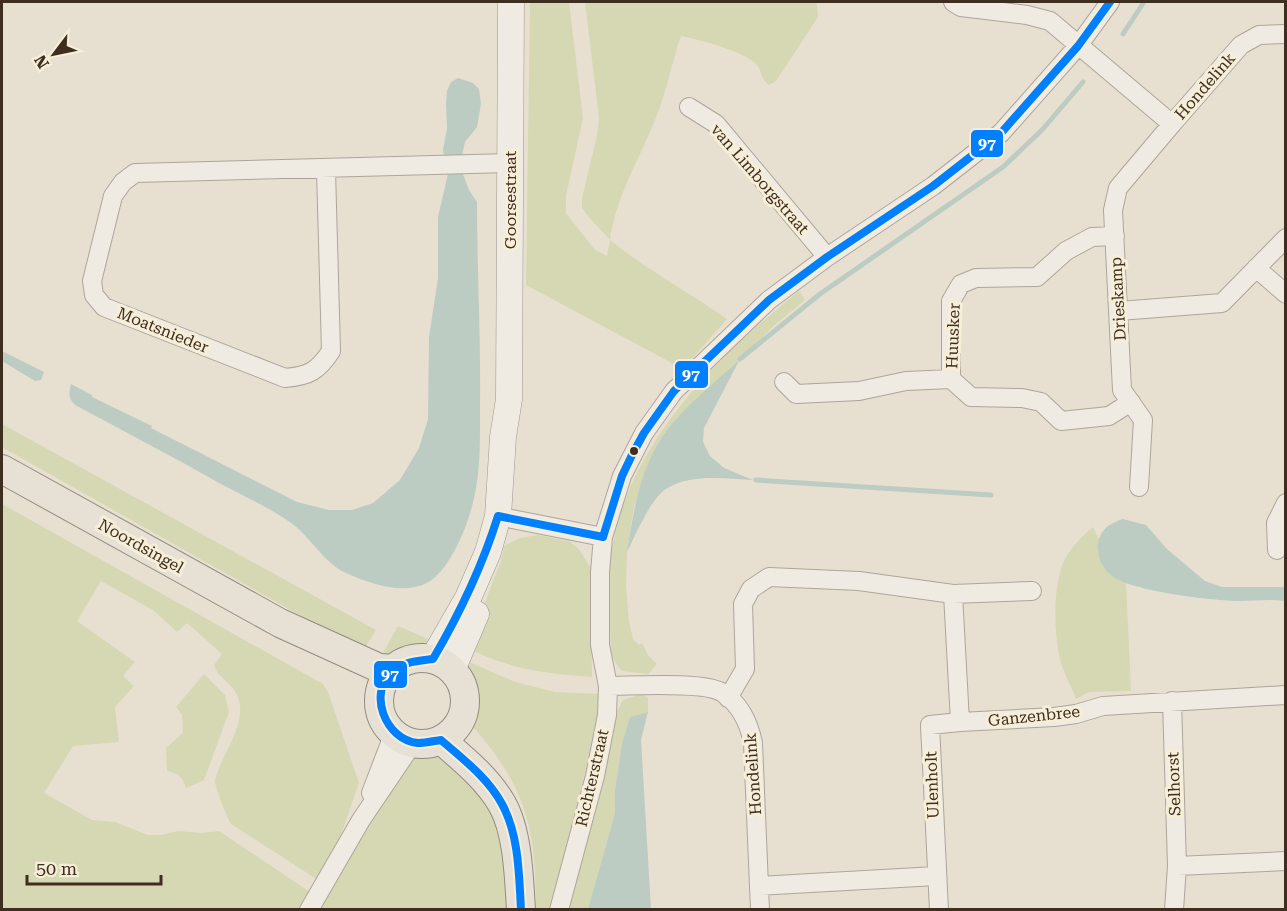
<svg xmlns="http://www.w3.org/2000/svg" width="1287" height="911" font-family="'Roboto Serif',serif">
<style>
.green{fill:#d6d7b3}
.water{fill:#bcccc2}
.lines{fill:none;stroke-linecap:round;stroke-linejoin:round}
.stream{stroke:#bcccc2;stroke-width:5}
.street-casing{stroke:#ada599;stroke-width:20}
.secondary-casing{stroke:#9c958a;stroke-width:27}
.primary-casing{stroke:#928b80;stroke-width:30}
.street{stroke:#efebe3;stroke-width:18}
.secondary{stroke:#efebe3;stroke-width:26}
.primary{stroke:#e6e1d4;stroke-width:28}
.bus-1-casing{stroke:#f7eed8;stroke-width:12}
.bus-1{stroke:#0080ff;stroke-width:8}
.bus-dot{fill:#3d2e20;stroke:#f7eed8;stroke-width:2}
.labels{text-anchor:middle;dominant-baseline:central;stroke-width:6;stroke-linejoin:round;paint-order:stroke}
.street-label{font-size:16px;fill:#3d2e20;stroke:#f7eed8}
.line-badge{stroke:#f7eed8;stroke-width:2}
.badge-label{font-size:16px;text-anchor:middle;font-weight:bold;fill:#fff}
</style>
<rect width="100%" height="100%" fill="#e7e0d1"/>
<path class="green" d="M 530,2 L 569,2 L 583,118 L 566,196 L 566,213 L 595,250 L 607,256 L 610,240 L 587,215 L 582,208 L 582,198 L 597,136 L 599,118 L 585,2 L 815,2 L 817,5 L 818,17 L 776,81 L 769,85 C 760,78 763,73 757,65 C 747,52 697,39 681,36 C 672,62 667,90 657,115 C 641,157 616,195 610,240 C 646,269 688,292 727,319 L 683,369 L 526,285 Z
M 799,291 L 805,300 L 776,324 L 676,420 L 660,440 L 634,506 L 627,552 L 626,586 L 629,621 L 633,639 L 639,645 L 642,643 L 648,655 L 657,664 L 648,674 L 622,671 L 616,663 L 611,654 C 611,627 606,597 609,571 C 618,453 712,361 799,291 Z
M 2,424 L 376,630 L 363,651 L 2,447 Z
M 2,504 L 323,684 L 328,692 L 359,783 L 330,866 L 321,882 L 231,824 C 227,818 215,787 215,781 C 220,754 250,723 237,695 C 232,683 217,677 214,665 L 222,654 L 187,623 L 177,632 L 153,610 L 101,581 L 77,621 L 135,662 L 123,676 L 134,686 L 115,707 L 119,742 L 73,746 L 44,793 L 92,820 L 115,822 L 148,835 L 161,835 L 178,831 L 202,833 L 219,831 L 313,894 L 304,909 L 2,909 Z
M 1093,527 L 1099,539 L 1097,552 L 1113,577 L 1126,583 L 1131,691 L 1089,692 L 1076,699 C 1071,685 1062,670 1059,655 C 1054,628 1053,590 1063,563 C 1069,549 1082,536 1093,527 Z
M 538,535 L 569,541 L 579,549 L 590,567 L 592,677 C 542,673 513,670 467,648 L 501,561 L 504,546 L 520,538 Z
M 398,626 L 435,642 L 409,654 L 380,658 Z
M 467,661 L 515,682 L 555,692 L 601,694 L 588,761 L 551,909 L 536,909 C 536,830 527,788 473,727 C 475,705 474,694 461,676 Z
M 204,674 L 225,695 L 229,712 L 204,780 L 186,788 C 183,777 178,773 167,771 L 166,748 L 183,733 L 182,715 L 176,707 Z
M 642,694 L 648,698 L 648,712 L 630,717 L 622,743 L 615,790 L 615,813 L 588,909 L 569,910 L 613,718 L 623,700 Z
M 421,751 L 439,754 L 447,758 L 499,816 L 509,909 L 320,910 L 404,763 Z"/>
<path class="water" d="M 458,78 L 473,83 L 479,89 L 481,104 L 477,127 L 465,142 L 462,155 L 463,174 L 469,190 L 477,202 C 477,270 481,338 480,406 C 480,441 481,477 471,510 C 465,532 448,572 427,583 C 402,595 372,584 348,574 C 324,564 311,537 291,523 C 269,507 243,496 219,483 C 172,456 123,431 75,405 C 68,398 69,393 71,384 L 92,395 L 92,397 L 152,426 L 151,428 L 297,502 L 329,510 L 352,510 L 373,503 L 400,480 L 419,448 L 428,419 L 429,337 L 438,278 L 438,217 L 448,174 L 443,150 L 447,128 L 446,103 L 447,91 L 451,82 Z
M 2,351 L 44,372 L 41,380 L 35,381 L 2,361 Z
M 740,359 L 704,428 L 703,442 L 710,456 L 724,468 L 753,480 C 726,479 691,473 666,489 C 651,498 635,536 627,552 C 633,514 639,475 659,442 C 679,410 713,385 740,359 Z
M 1123,519 L 1146,525 L 1167,549 L 1205,581 L 1222,587 L 1285,587 L 1285,601 C 1270,599 1255,601 1239,601 C 1215,601 1130,591 1112,576 C 1102,568 1094,552 1099,539 C 1103,527 1111,523 1123,519 Z
M 648,712 L 641,740 L 651,909 L 588,909 L 615,813 L 615,790 L 622,743 L 630,717 Z"/>
<g class="lines">
<path class="stream" d="M 1123,34 L 1144,2
M 740,359 L 820,294 L 1003,167 L 1042,130 L 1083,82
M 756,480 L 991,495"/>
<g class="street-casing">
<path id="street" d="M 953,2 L 961,7 L 1027,15 L 1050,21 L 1172,124 L 1241,45 L 1259,35 L 1286,34
M 689,107 L 716,124 L 827,257
M 326,170 L 331,351 C 318,371 309,376 285,378 L 104,307 L 94,295 L 92,281 L 113,196 L 123,182 L 135,173 L 510,163
M 1256,268 L 1286,294
M 1119,311 L 1222,303 L 1286,238
M 951,379 L 951,301 L 961,284 L 976,278 L 1037,277 L 1066,251 L 1092,237 L 1115,236
M 784,382 L 796,394 L 859,391 L 906,381 L 951,379 L 971,397 L 1022,398 L 1041,402 L 1061,421 L 1109,416 L 1131,402
M 1139,487 L 1143,420 L 1122,390 L 1113,210 L 1118,188 L 1172,124
M 512,519 L 603,537
M 1277,550 L 1276,523 L 1286,503
M 953,594 L 1032,591
M 608,686 C 632,686 706,681 723,693 C 741,705 749,723 753,743 L 760,910
M 728,698 L 745,669 L 743,604 L 751,589 L 769,577 L 859,581 L 953,594 L 960,722 L 1054,717 L 1076,714 L 1103,706 L 1286,695
M 1172,701 L 1177,866 L 1174,910
M 371,793 L 394,733
M 1177,866 L 1286,861
M 759,886 L 936,876
M 309,910 L 361,820 L 413,743
M 559,910 L 595,776 L 607,715 L 608,686 L 600,645 L 600,572 L 603,537 L 622,476 L 644,433 L 674,391 L 769,300 L 827,257 L 933,186 L 1001,133 L 1078,46 L 1110,2
M 939,910 L 930,725 L 960,722"/>
</g>
<g class="secondary-casing">
<path id="secondary" d="M 433,659 L 468,598 L 488,552 L 498,516 L 503,437 L 509,399 L 511,2
M 452,670 L 476,614"/>
</g>
<g class="primary-casing">
<path id="primary" d="M 2,469 L 280,623 L 379,668 L 393,669
M379 701a43 43 0 1 1 86 0a43 43 0 1 1-86 0Z
M 441,740 C 463,759 487,778 502,804 C 518,832 519,878 521,910"/>
</g>
<use href="#street" class="street"/>
<use href="#secondary" class="secondary"/>
<use href="#primary" class="primary"/>
<g class="bus-1-casing">
<path id="bus-1" d="M 603,537 L 622,476 L 632,455 L 644,433 L 674,391 L 769,300 L 827,257 L 933,186 L 1001,133 L 1078,46 L 1110,2
M 521,910 C 519,875 519,835 502,804 C 488,778 463,759 441,740 C 434,741 425,743 418,743 C 385,740 367,692 393,671 C 406,661 418,661 433,659 C 460,613 482,567 498,516 L 603,537"/>
</g>
<use href="#bus-1" class="bus-1"/>
</g>
<circle class="bus-dot" cx="634" cy="451" r="5"/>
<g class="labels">
<g class="street-label">
<text transform="translate(1205 86) rotate(-49)">Hondelink</text>
<text transform="translate(760 179) rotate(49)">van Limborgstraat</text>
<text transform="translate(510 200) rotate(-90)">Goorsestraat</text>
<text transform="translate(1118 299) rotate(-93)">Drieskamp</text>
<text transform="translate(163 330) rotate(22)">Moatsnieder</text>
<text transform="translate(953 336) rotate(-88)">Huusker</text>
<text transform="translate(141 546) rotate(29)">Noordsingel</text>
<text transform="translate(1034 716) rotate(-6)">Ganzenbree</text>
<text transform="translate(753 774) rotate(-94)">Hondelink</text>
<text transform="translate(592 778) rotate(-77)">Richterstraat</text>
<text transform="translate(1174 784) rotate(-92)">Selhorst</text>
<text transform="translate(932 785) rotate(-92)">Ulenholt</text>
</g>
</g>
<g class="line-badge">
<rect x="970" y="129" width="34" height="29" rx="6" fill="#0080ff"/>
<rect x="674" y="360" width="35" height="29" rx="6" fill="#0080ff"/>
<rect x="373" y="660" width="35" height="29" rx="6" fill="#0080ff"/>
</g>
<g class="badge-label">
<text x="987" y="149">97</text>
<text x="691" y="380">97</text>
<text x="390" y="680">97</text>
</g>
<rect width="1287" height="911" fill="none" stroke="#3d2e20" stroke-width="6"/>
<g transform="translate(54 54) rotate(238)" stroke="#f7eed8" stroke-width="4.5" paint-order="stroke">
<path d="M0-4.5L10 22L0 15L-10 22Z" fill="#3d2e20"/>
<text y="-9" font-size="16" font-weight="bold" text-anchor="middle" fill="#3d2e20">N</text>
</g>
<path d="M27 875v9h134v-9" fill="none" stroke="#3d2e20" stroke-width="3"/>
<text x="36" y="875" font-size="18" fill="#3d2e20" stroke="#f7eed8" stroke-width="4.5" paint-order="stroke">50 m</text>
</svg>
